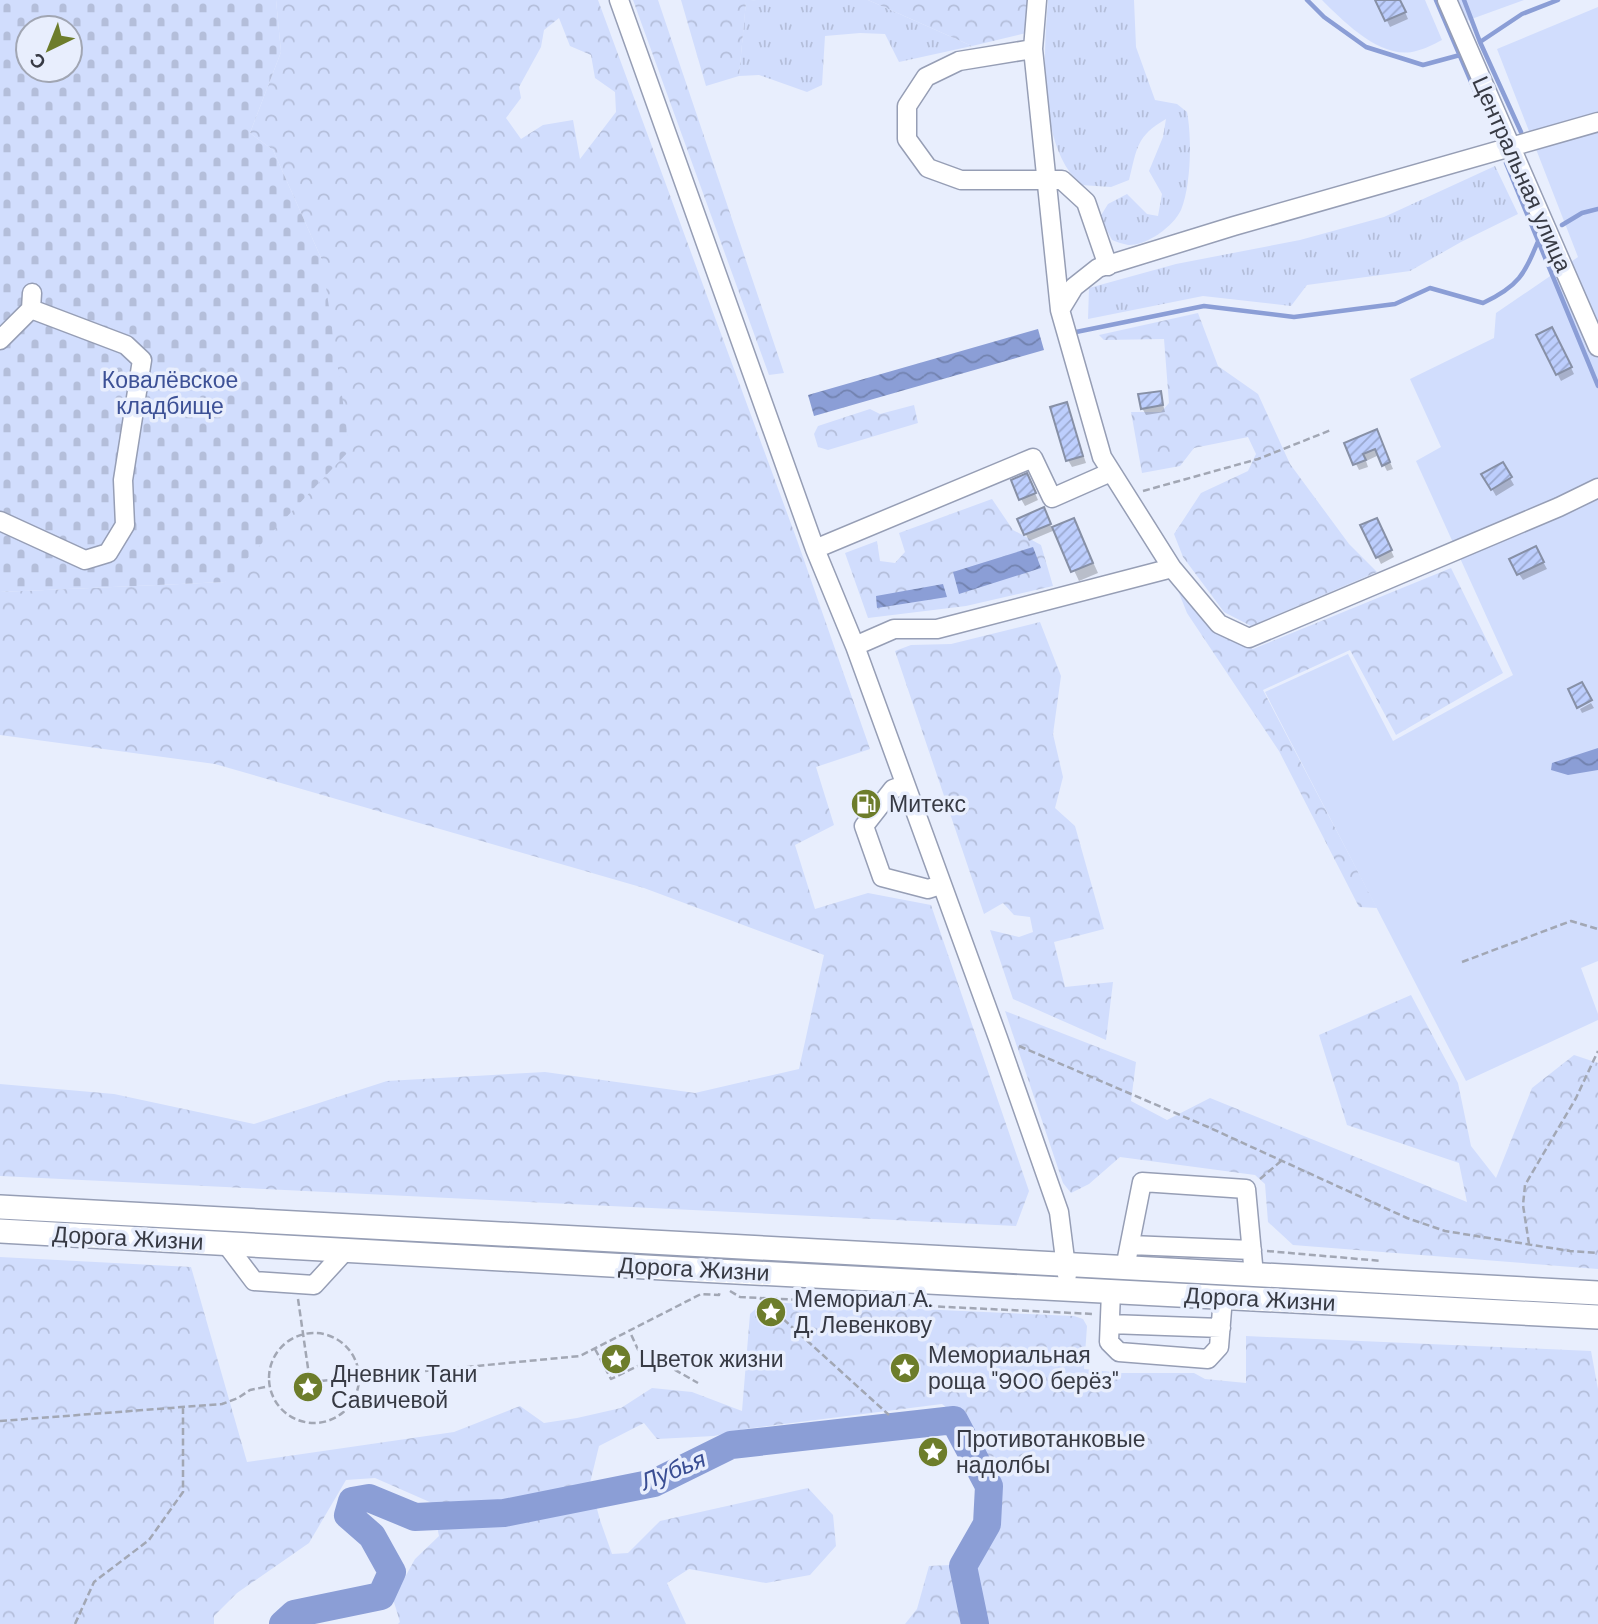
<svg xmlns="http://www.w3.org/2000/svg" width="1598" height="1624" font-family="'DM Sans',sans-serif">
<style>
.grass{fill:url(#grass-tufts)}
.forest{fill:url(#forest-crowns);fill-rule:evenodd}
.cemetery{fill:url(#cemetery-stones);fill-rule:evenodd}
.green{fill:#d1ddfd}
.water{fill:url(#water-waves)}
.shadow{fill:#0003}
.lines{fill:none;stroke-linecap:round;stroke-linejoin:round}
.stream{stroke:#8b9ed6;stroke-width:4.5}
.river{stroke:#8b9ed6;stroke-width:28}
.building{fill:url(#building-hatch);stroke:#8790a6;stroke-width:2}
.minor-casing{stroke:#969eb5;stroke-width:21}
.major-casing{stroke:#969eb5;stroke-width:26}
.path{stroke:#a2a7b4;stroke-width:2.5;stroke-dasharray:7 3.5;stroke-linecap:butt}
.minor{stroke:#fff;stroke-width:18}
.major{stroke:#fff;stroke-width:23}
.labels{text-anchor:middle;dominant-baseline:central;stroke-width:7;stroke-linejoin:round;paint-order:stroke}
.street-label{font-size:23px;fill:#373a44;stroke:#e8eefd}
.park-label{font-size:23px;fill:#3d5196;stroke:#e8eefd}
.poi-label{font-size:23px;fill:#373a44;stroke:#e8eefd;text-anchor:start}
.water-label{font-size:24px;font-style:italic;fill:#3a4e93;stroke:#e8eefd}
</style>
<defs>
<pattern id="grass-tufts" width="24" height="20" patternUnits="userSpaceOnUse" patternTransform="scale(1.75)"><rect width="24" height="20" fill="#d1ddfd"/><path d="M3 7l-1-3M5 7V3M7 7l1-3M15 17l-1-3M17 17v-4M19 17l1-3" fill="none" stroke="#b4beda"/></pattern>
<pattern id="forest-crowns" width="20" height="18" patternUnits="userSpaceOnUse" patternTransform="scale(1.75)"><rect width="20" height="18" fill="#d1ddfd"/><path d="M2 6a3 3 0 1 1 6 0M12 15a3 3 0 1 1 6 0" fill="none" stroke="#b4beda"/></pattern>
<pattern id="cemetery-stones" width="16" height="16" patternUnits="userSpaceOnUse" patternTransform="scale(1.75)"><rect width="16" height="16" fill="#d1ddfd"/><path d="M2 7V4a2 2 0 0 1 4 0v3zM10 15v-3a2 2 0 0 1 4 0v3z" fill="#b4beda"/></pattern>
<pattern id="water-waves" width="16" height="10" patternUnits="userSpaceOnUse" patternTransform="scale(1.75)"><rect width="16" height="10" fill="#8b9ed6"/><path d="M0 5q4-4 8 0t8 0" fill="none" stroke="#7282af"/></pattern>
<pattern id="building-hatch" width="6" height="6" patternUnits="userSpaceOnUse" patternTransform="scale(1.75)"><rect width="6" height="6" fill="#bdcefd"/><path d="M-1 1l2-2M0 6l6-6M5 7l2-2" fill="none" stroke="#9aa8ce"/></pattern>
</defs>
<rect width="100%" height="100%" fill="#e8eefd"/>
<path class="grass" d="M 756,0 L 868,0 L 972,46 L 899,62 L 885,34 L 860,33 L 825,36 L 822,85 L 807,92 L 759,75 L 739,76 L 746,1 Z
M 1048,0 L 1134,0 L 1136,47 L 1155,100 L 1177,104 L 1187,112 C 1192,138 1191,186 1181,210 C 1173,227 1146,246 1128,245 C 1123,244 1117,242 1112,240 L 1100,217 L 1108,204 L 1127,194 L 1147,214 L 1158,216 L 1162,194 L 1149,171 L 1163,137 L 1166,119 C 1136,136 1137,149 1129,180 L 1111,187 L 1081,185 C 1075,178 1068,171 1064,163 C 1040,117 1044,50 1048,0 Z
M 1495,166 L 1518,214 L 1461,242 L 1410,271 L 1307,285 L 1291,306 L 1203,296 L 1088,319 L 1089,288 L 1176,264 L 1300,240 L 1384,217 Z"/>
<path class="forest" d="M 276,0 L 598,0 L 797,540 L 870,749 L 816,767 L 834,825 L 795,845 L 815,909 L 868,893 L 931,905 L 1029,1191 L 1016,1226 L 0,1176 L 0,1084 L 114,1094 L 254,1124 L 387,1081 L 545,1072 L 695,1093 L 799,1069 L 824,955 L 644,888 L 215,764 L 0,735 L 0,592 L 225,582 L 322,260 L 273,150 L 250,133 L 281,52 ZM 559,18 L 570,46 L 591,55 L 595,78 L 615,92 L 616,112 L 580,159 L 573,120 L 543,125 L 521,139 L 506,118 L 521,98 L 519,87 L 541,47 L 544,30 Z
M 633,0 L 658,0 L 784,373 L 769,375 Z
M 681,0 L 756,0 L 746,2 L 739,76 L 706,86 Z
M 868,0 L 1029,0 L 1026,33 L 972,46 Z
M 1198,313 L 1218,366 L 1258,394 L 1290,464 L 1349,544 L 1377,572 L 1251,626 L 1224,612 L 1183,557 L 1174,534 L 1201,493 L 1248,471 L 1256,454 L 1248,437 L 1194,448 L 1180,466 L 1142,473 L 1131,412 L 1161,412 L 1169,403 L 1164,339 L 1104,340 L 1099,335 Z
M 914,405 L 918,423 L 828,450 L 818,447 L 814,434 L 818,426 L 870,409 L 880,414 Z
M 992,499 L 1013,530 L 1041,545 L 1053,586 L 966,606 L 868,618 L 845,553 L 877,541 L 880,561 L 895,563 L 905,552 L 899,533 Z
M 1451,568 L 1503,673 L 1396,735 L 1350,650 L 1263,690 L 1377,908 L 1359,907 L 1279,751 L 1187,613 L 1177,588 L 1211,628 L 1253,649 Z
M 1040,622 L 1061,676 L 1053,734 L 1063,777 L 1055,808 L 1075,826 L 1104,929 L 1054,942 L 1065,987 L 1113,982 L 1106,1040 L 1013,999 L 990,930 L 1019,937 L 1033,932 L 1030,917 L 1014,915 L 1003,903 L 984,914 L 895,651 L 911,645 L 951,644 Z
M 1411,995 L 1458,1083 L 1471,1146 L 1496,1178 L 1532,1088 L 1574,1055 L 1598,1063 L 1598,1269 L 1293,1245 L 1268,1222 L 1265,1184 L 1255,1175 L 1120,1157 L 1089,1184 L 1071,1193 L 1063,1183 L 1005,1011 L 1136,1062 L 1131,1101 L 1167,1120 L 1210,1098 L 1467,1202 L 1459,1163 L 1347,1125 L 1319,1035 Z
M 0,1257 L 191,1267 L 247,1462 L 454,1432 L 520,1406 L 544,1423 L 577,1418 L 621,1408 L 652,1388 L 692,1392 L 742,1411 L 750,1314 L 763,1302 L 1074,1316 L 1083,1319 L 1087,1326 L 1084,1369 L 1122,1373 L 1194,1373 L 1205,1379 L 1246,1383 L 1246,1336 L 1591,1351 L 1598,1389 L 1598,1624 L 905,1624 L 917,1609 L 929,1566 L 971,1564 L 995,1529 L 996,1485 L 965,1422 L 942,1404 L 745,1429 L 714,1436 L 657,1439 L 644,1423 L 599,1446 L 590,1483 L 600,1520 L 612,1554 L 628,1553 L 660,1521 L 808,1488 L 833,1515 L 836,1546 L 810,1575 L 766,1583 L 689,1569 L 667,1583 L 686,1624 L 398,1624 L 400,1622 L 393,1599 L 415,1559 L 439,1536 L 432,1503 L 375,1478 L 346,1480 L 309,1543 L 237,1593 L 214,1616 L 214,1624 L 0,1624 Z"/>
<path class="cemetery" d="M 0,0 L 276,0 L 281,52 L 250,133 L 273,150 L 322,260 L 350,450 L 225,582 L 0,592 ZM 28,28 L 70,28 L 70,70 L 28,70 Z"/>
<path class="green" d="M 1322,0 L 1425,0 L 1442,40 C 1434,44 1425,49 1416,51 C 1382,61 1343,21 1322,0 Z
M 1458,0 L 1524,0 L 1466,21 Z
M 1598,7 L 1598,961 L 1581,968 L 1598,1014 L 1598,1020 L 1466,1081 L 1265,692 L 1348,654 L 1393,741 L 1513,675 L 1416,461 L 1441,447 L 1410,379 L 1494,338 L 1496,313 L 1578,257 L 1497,49 Z"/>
<path class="water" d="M 1038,329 L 1044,350 L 814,416 L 808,395 Z
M 1033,547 L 1041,568 L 959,594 L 953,572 Z
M 943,584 L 947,597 L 877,608 L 876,596 Z
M 1598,748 L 1598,770 L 1568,775 L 1551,770 L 1552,763 Z"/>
<path class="shadow" d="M 1377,0 L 1400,0 L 1408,19 L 1390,27 Z
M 1555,335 L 1574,374 L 1561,381 L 1538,336 Z
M 1160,393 L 1165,412 L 1146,415 L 1142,408 Z
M 1066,404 L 1086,463 L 1072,467 L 1068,460 Z
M 1380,438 L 1393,469 L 1387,471 L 1379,455 L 1366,461 L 1368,467 L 1359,470 L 1346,444 Z
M 1502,464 L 1514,485 L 1496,496 L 1484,475 Z
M 1030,482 L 1038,500 L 1025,506 L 1021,499 Z
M 1047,516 L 1052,529 L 1074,520 L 1098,573 L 1079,581 L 1055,530 L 1029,541 L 1019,520 Z
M 1362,526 L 1380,527 L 1394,557 L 1381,564 Z
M 1539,554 L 1547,569 L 1523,580 L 1519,574 Z
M 1591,703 L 1594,708 L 1582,713 L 1580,709 Z"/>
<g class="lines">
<path class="stream" d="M 1307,0 L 1324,17 L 1366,47 L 1423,65 L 1460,55
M 1436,0 L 1475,91
M 1464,0 L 1480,42 L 1521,132
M 1480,42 L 1522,14 L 1558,0
M 1506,163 L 1598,386
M 1562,225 L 1582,213 L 1598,209
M 1076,332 L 1204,306 L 1294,317 L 1395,304 L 1430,288 L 1483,303 C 1519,286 1524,275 1539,239"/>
<path class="river" d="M 283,1624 L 294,1614 L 381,1596 L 392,1572 L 372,1536 L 348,1515 L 352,1501 L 369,1498 L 415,1517 L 504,1513 L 654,1483 L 731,1445 L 954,1420 L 989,1486 L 987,1524 L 963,1566 L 975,1624"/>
</g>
<path class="building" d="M 1375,0 L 1400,0 L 1406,12 L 1385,21 Z
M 1552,327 L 1572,367 L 1556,375 L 1536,335 Z
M 1161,391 L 1163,405 L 1141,409 L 1138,394 Z
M 1067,402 L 1083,456 L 1066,461 L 1050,407 Z
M 1377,429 L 1390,462 L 1382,466 L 1375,449 L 1363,454 L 1366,460 L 1353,465 L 1344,443 Z
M 1503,462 L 1512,477 L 1491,490 L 1481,474 Z
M 1027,473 L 1036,493 L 1019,500 L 1011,480 Z
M 1044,507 L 1051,524 L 1024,535 L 1017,519 Z
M 1074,518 L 1093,563 L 1071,572 L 1052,527 Z
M 1377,518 L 1392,550 L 1376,558 L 1360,525 Z
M 1536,546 L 1544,562 L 1517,575 L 1509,559 Z
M 1582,682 L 1592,700 L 1577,708 L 1568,689 Z
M 868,791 L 872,802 L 868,808 L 861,807 L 857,795 Z"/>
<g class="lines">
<g class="minor-casing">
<path id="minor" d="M 619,0 L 815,549 L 855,646 L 998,1038 L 1059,1212 L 1067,1275
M 1037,0 L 1033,49 L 1060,310 L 1102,457 L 1172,568
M 1447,0 L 1598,347
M 1033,49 L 959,61 L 926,77 L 907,106 L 907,139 L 928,168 L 961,180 L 1062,180 L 1086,202 L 1108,266
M 1060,310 L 1074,287 L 1098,268 L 1234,226 L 1598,122
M 0,340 L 31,309 L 32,293
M 0,521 L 85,560 L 108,553 L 125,525 L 123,480 L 142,360 L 126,345 L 31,309
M 815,549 L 1033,458 L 1052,498 L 1111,472
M 855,646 L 894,629 L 937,629 L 1172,568 L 1219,624 L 1249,638 L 1559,507 L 1598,488
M 904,785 L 893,789 L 864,826 L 882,877 L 928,889 L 940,885
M 226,1244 L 254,1281 L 314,1285 L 346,1250
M 1130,1245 L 1252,1250
M 1125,1268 L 1142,1182 L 1246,1189 L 1254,1275
M 1111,1292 L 1109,1342 L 1119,1352 L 1208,1359 L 1219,1347 L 1223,1297
M 1110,1324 L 1221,1328"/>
</g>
<g class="major-casing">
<path id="major" d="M 0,1207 L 1598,1293
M 0,1231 L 699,1270 L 1598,1317"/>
</g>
<path class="path" d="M 1143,491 L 1258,459 L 1331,430
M 1462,962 L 1571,921 L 1598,929
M 1019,1046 L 1208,1127 L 1407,1218 L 1445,1231 L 1570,1251 L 1598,1253
M 1260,1179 L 1281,1161
M 1529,1244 L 1523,1205 L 1525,1185 L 1576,1098 L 1598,1051
M 1267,1251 L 1382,1261
M 730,1291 L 740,1297 L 1093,1314
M 760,1298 L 889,1415
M 298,1299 L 310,1382 L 580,1356 L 701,1294 L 719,1295 L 720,1290
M269 1378a45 45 0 1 1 90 0a45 45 0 1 1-90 0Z
M 595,1349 L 611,1379 L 644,1363 L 630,1332
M 644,1363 L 670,1367 L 698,1383
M 0,1421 L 222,1404 L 238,1398 L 250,1390 L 270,1386
M 75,1624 L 94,1582 L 149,1540 L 183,1492 L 183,1407"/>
<use href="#minor" class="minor"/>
<use href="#major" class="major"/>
</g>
<defs>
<g id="fuel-disc" transform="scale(1.575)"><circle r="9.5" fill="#6d7d2b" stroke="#e8eefd"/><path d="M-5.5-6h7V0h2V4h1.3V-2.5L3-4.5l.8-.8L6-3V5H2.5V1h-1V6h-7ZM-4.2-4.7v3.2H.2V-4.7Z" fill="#fff"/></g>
<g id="sight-disc" transform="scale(1.575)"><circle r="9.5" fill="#6d7d2b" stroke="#e8eefd"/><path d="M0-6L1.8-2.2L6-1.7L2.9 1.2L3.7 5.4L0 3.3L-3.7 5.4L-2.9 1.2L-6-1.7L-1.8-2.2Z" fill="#fff"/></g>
</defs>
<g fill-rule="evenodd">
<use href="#fuel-disc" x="866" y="804"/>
<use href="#sight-disc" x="771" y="1312"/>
<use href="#sight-disc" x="616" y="1359"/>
<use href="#sight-disc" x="905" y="1368"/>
<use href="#sight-disc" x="308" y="1387"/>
<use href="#sight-disc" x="933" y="1452"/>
</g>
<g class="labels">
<g class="street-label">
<text transform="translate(1522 174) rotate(66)">Центральная улица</text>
<text transform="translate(128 1238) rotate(3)">Дорога Жизни</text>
<text transform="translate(694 1269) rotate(3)">Дорога Жизни</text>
<text transform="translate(1260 1299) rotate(3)">Дорога Жизни</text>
</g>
<g class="park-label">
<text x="170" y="380">Ковалёвское<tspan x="170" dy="26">кладбище</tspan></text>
</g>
<g class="poi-label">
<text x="889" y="804">Митекс</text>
<text x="794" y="1299">Мемориал А.<tspan x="794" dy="26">Д. Левенкову</tspan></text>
<text x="928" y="1355">Мемориальная<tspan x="928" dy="26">роща "900 берёз"</tspan></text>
<text x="639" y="1359">Цветок жизни</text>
<text x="331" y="1374">Дневник Тани<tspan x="331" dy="26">Савичевой</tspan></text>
<text x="956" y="1439">Противотанковые<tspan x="956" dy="26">надолбы</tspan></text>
</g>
<g class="water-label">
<text transform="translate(673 1470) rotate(-22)">Лубья</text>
</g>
</g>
<g transform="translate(49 49) rotate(223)"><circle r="33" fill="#e8eefd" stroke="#a1a6b3" stroke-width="2"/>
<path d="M0-5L12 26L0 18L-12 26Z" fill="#6d7d2b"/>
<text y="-10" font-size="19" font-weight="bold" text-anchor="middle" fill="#373a44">С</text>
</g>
</svg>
